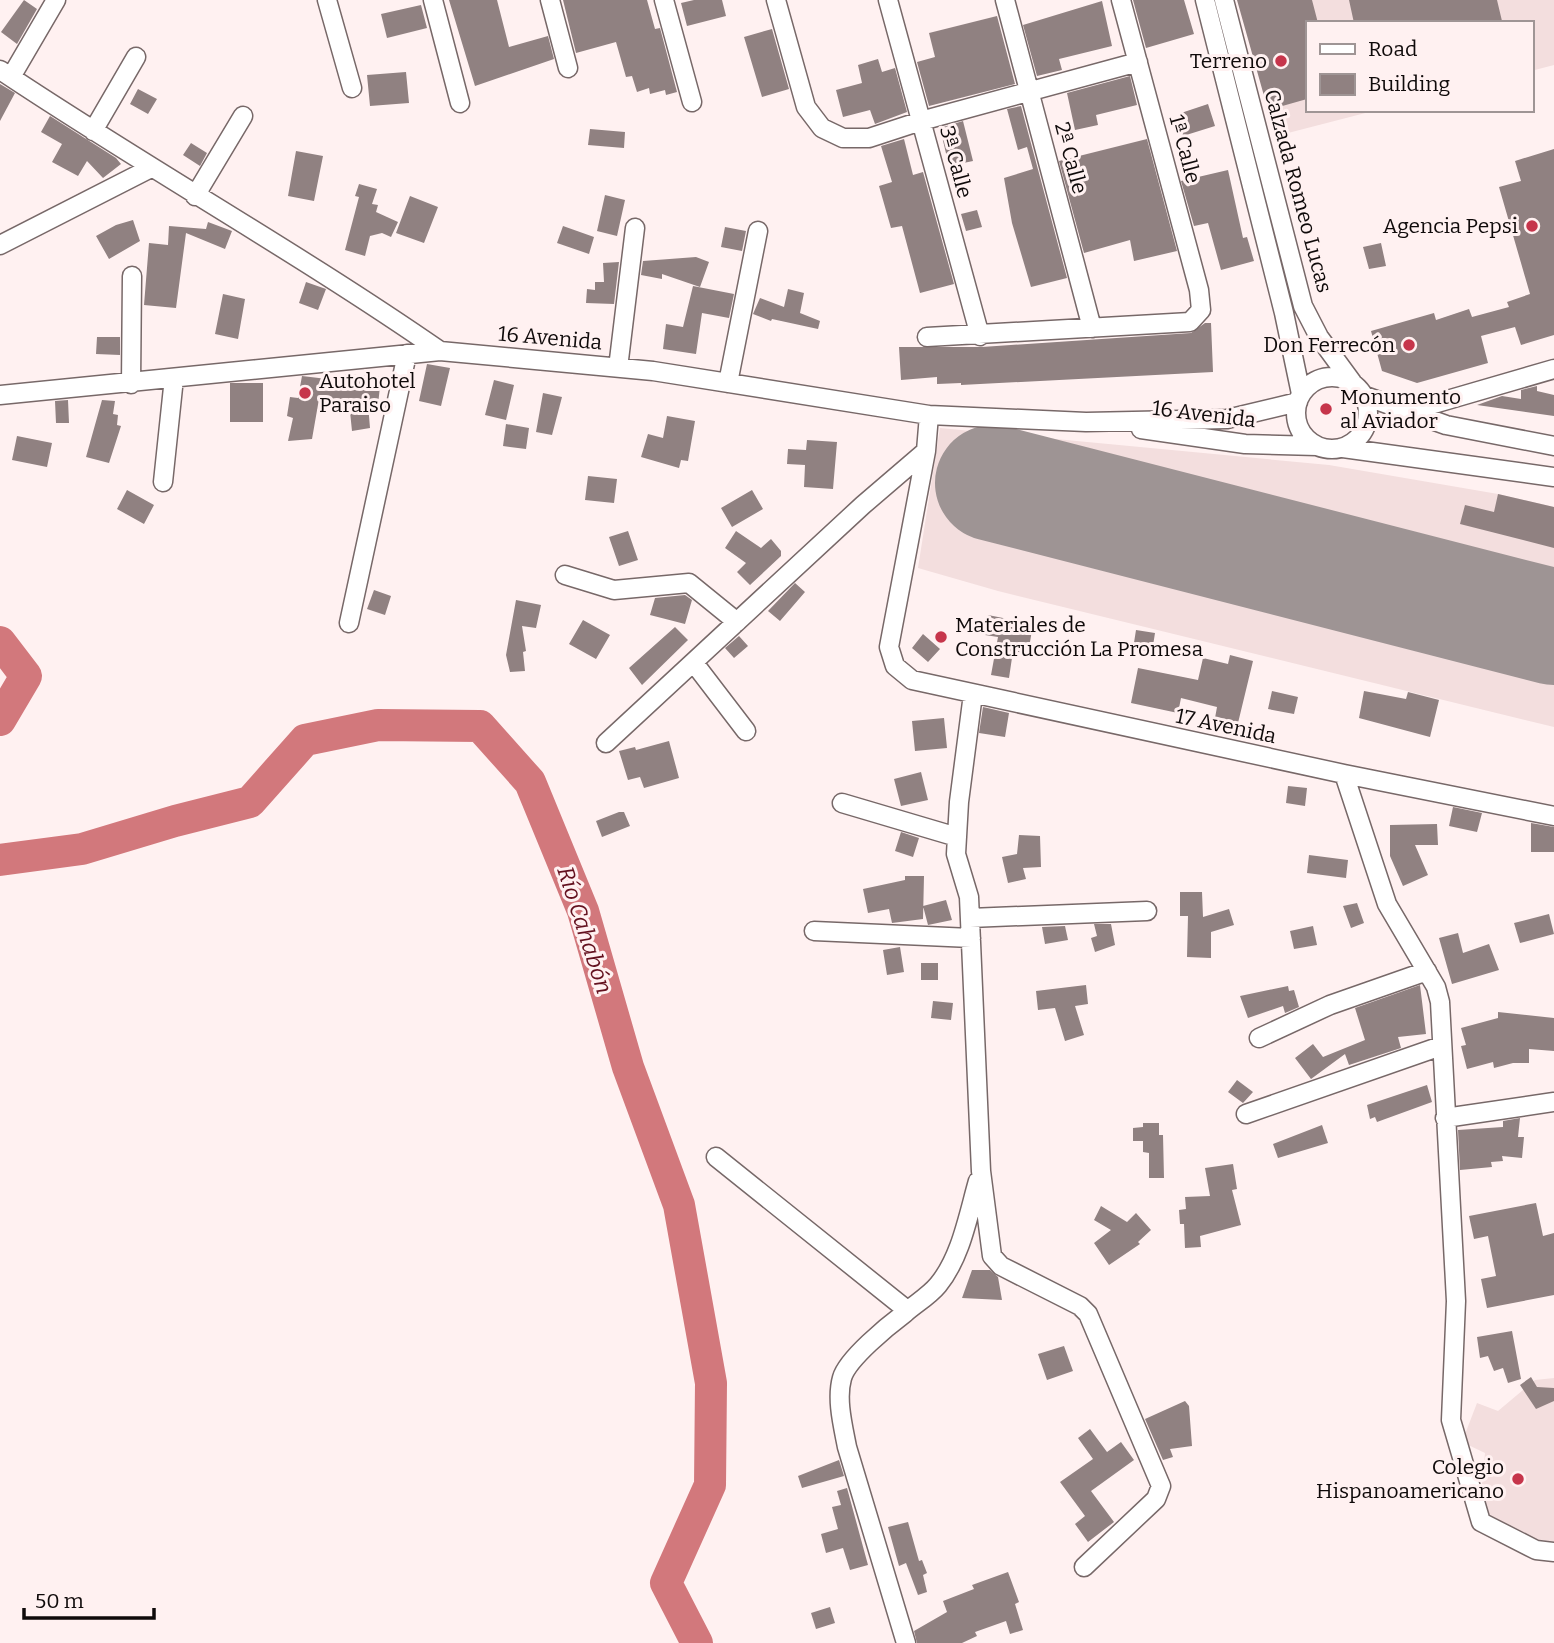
<svg xmlns="http://www.w3.org/2000/svg" width="1554" height="1643" font-family="Bitter,serif">
<style>
.built{fill:#f3dede}
.lines{fill:none;stroke-linecap:round;stroke-linejoin:round}
.river{stroke:#d2787c;stroke-width:32}
.runway{stroke:#9e9494;stroke-width:116}
.building{fill:#908181}
.minor-casing{stroke:#776868;stroke-width:21}
.minor{stroke:#fff;stroke-width:18}
.poi-dot{fill:#c6354b;stroke:#fff1f1;stroke-width:2.5}
.labels{text-anchor:middle;dominant-baseline:central;stroke-width:6;stroke-linejoin:round;paint-order:stroke}
.poi-label{font-size:21px;fill:#0f0a0a;stroke:#fff1f1;text-anchor:end}
.street-label{font-size:21px;fill:#0f0a0a;stroke:#fff1f1}
.water-label{font-size:23px;font-style:italic;fill:#63101e;stroke:#fff1f1}
</style>
<rect width="100%" height="100%" fill="#fff1f1"/>
<path class="built" d="M 1253,0 L 1554,0 L 1554,65 L 1531,71 L 1531,23 L 1307,23 L 1307,110 L 1377,110 L 1288,133 Z
M 940,428 L 1329,465 L 1498,494 L 1554,507 L 1554,727 L 998,591 L 918,568 Z
M 1554,1378 L 1554,1562 L 1499,1543 L 1480,1505 L 1485,1453 L 1462,1442 L 1477,1403 L 1498,1411 L 1535,1380 Z"/>
<g class="lines">
<path class="river" d="M 0,642 L 26,676 L 0,720
M 0,860 L 82,849 L 175,821 L 250,802 L 305,740 L 378,725 L 480,726 L 530,782 L 583,911 L 628,1067 L 679,1205 L 711,1383 L 710,1485 L 666,1583 L 697,1643"/>
<path class="runway" d="M 993,483 L 1554,627"/>
</g>
<path class="building" d="M 24,0 L 37,9 L 17,44 L 1,32 Z
M 449,0 L 497,0 L 509,47 L 548,36 L 554,59 L 475,86 Z
M 563,0 L 647,0 L 655,29 L 660,28 L 677,92 L 666,95 L 665,90 L 650,94 L 649,88 L 637,92 L 632,76 L 626,77 L 616,42 L 576,53 Z
M 694,0 L 722,0 L 726,16 L 687,26 L 681,3 Z
M 1133,0 L 1184,0 L 1194,34 L 1146,48 Z
M 1237,0 L 1312,0 L 1318,23 L 1307,23 L 1307,99 L 1268,110 Z
M 1349,0 L 1497,0 L 1502,21 L 1354,23 Z
M 1102,1 L 1112,46 L 1059,59 L 1062,70 L 1037,76 L 1023,25 Z
M 421,5 L 427,28 L 387,38 L 381,14 Z
M 997,16 L 1015,84 L 929,106 L 917,62 L 935,57 L 929,33 Z
M 772,29 L 789,89 L 762,97 L 744,37 Z
M 878,59 L 882,72 L 895,68 L 907,112 L 875,124 L 870,110 L 843,117 L 836,90 L 862,83 L 858,65 Z
M 406,72 L 409,103 L 370,106 L 367,75 Z
M 1130,76 L 1137,105 L 1096,115 L 1098,125 L 1075,130 L 1067,93 Z
M 0,84 L 15,93 L 0,121 Z
M 138,89 L 157,99 L 148,114 L 130,104 Z
M 1208,104 L 1215,126 L 1183,136 L 1178,114 Z
M 1021,106 L 1067,278 L 1031,287 L 1012,223 L 1004,178 L 1033,169 L 1027,147 L 1018,150 L 1007,109 Z
M 50,116 L 116,158 L 121,164 L 103,178 L 87,161 L 78,176 L 52,162 L 62,144 L 41,132 Z
M 963,121 L 973,161 L 949,166 L 940,128 Z
M 590,129 L 625,132 L 624,148 L 588,145 Z
M 904,139 L 913,175 L 923,172 L 954,284 L 920,293 L 902,226 L 891,228 L 879,186 L 892,182 L 881,146 Z
M 1147,139 L 1177,251 L 1134,261 L 1130,240 L 1084,253 L 1059,161 Z
M 191,143 L 207,153 L 200,166 L 183,155 Z
M 1554,149 L 1554,335 L 1521,345 L 1515,327 L 1481,336 L 1488,363 L 1417,383 L 1382,371 L 1371,331 L 1434,313 L 1436,320 L 1469,309 L 1472,317 L 1509,307 L 1507,302 L 1530,294 L 1499,187 L 1521,181 L 1515,161 Z
M 296,151 L 323,156 L 314,201 L 288,196 Z
M 1228,170 L 1243,238 L 1247,237 L 1254,261 L 1221,270 L 1208,223 L 1194,226 L 1181,181 Z
M 359,184 L 377,189 L 372,204 L 378,205 L 376,212 L 398,222 L 391,237 L 382,233 L 370,236 L 365,256 L 345,250 L 359,197 L 355,196 Z
M 605,195 L 625,200 L 617,236 L 597,231 Z
M 410,196 L 438,207 L 424,243 L 396,233 Z
M 977,210 L 982,227 L 966,231 L 961,214 Z
M 133,220 L 140,241 L 109,259 L 96,236 L 116,225 Z
M 208,222 L 232,231 L 225,249 L 186,233 L 176,308 L 144,305 L 149,243 L 168,245 L 169,226 L 206,229 Z
M 563,226 L 594,237 L 589,254 L 557,243 Z
M 725,227 L 746,231 L 742,251 L 721,247 Z
M 1381,243 L 1386,266 L 1369,269 L 1363,247 Z
M 696,257 L 709,262 L 700,287 L 662,274 L 662,279 L 641,275 L 643,261 Z
M 619,262 L 614,304 L 586,303 L 587,289 L 595,290 L 595,282 L 604,282 L 603,263 Z
M 306,282 L 326,289 L 318,310 L 299,303 Z
M 693,286 L 734,294 L 729,318 L 702,313 L 696,354 L 663,349 L 666,324 L 683,327 Z
M 788,289 L 804,293 L 800,313 L 820,321 L 818,329 L 772,319 L 771,321 L 753,314 L 760,298 L 784,307 Z
M 223,294 L 245,299 L 238,339 L 215,334 Z
M 1205,323 L 1211,323 L 1213,372 L 961,385 L 961,383 L 937,384 L 937,377 L 901,380 L 899,347 L 982,347 L 1191,333 Z
M 97,337 L 120,337 L 120,355 L 96,354 Z
M 427,364 L 450,368 L 441,406 L 419,401 Z
M 345,374 L 381,377 L 378,405 L 368,404 L 370,428 L 352,431 L 349,402 L 319,399 L 312,439 L 288,441 L 293,418 L 287,416 L 290,397 L 298,398 L 302,376 L 344,381 Z
M 494,380 L 514,385 L 506,420 L 485,415 Z
M 230,383 L 263,383 L 263,422 L 230,422 Z
M 1537,386 L 1537,391 L 1554,395 L 1554,416 L 1477,405 L 1502,396 L 1521,399 L 1521,390 Z
M 543,393 L 562,397 L 552,435 L 536,432 Z
M 68,400 L 69,423 L 56,423 L 55,401 Z
M 102,400 L 115,401 L 113,414 L 118,415 L 117,425 L 121,426 L 109,463 L 86,457 Z
M 667,416 L 695,421 L 688,461 L 681,460 L 679,468 L 641,457 L 648,434 L 663,438 Z
M 506,424 L 529,428 L 526,449 L 503,446 Z
M 17,436 L 52,443 L 47,467 L 12,460 Z
M 807,440 L 837,442 L 833,489 L 804,487 L 805,465 L 787,464 L 788,449 L 806,450 Z
M 588,476 L 617,479 L 614,503 L 585,500 Z
M 127,490 L 154,505 L 144,524 L 117,509 Z
M 752,490 L 763,509 L 732,527 L 721,508 Z
M 1498,494 L 1554,507 L 1554,548 L 1460,524 L 1465,505 L 1494,512 Z
M 628,531 L 638,560 L 619,566 L 609,537 Z
M 736,531 L 761,548 L 771,539 L 781,551 L 781,556 L 750,585 L 737,572 L 746,563 L 725,548 Z
M 795,583 L 805,592 L 780,621 L 768,611 Z
M 374,590 L 391,596 L 385,615 L 367,609 Z
M 685,595 L 692,600 L 685,624 L 650,615 L 655,598 Z
M 516,600 L 541,605 L 536,628 L 522,626 L 526,651 L 523,652 L 525,671 L 510,672 L 506,655 Z
M 988,615 L 1033,624 L 1028,654 L 1013,651 L 1009,678 L 991,675 L 998,637 L 985,635 Z
M 583,620 L 610,635 L 596,659 L 569,644 Z
M 675,627 L 688,640 L 642,685 L 629,668 Z
M 1136,630 L 1155,633 L 1152,652 L 1133,649 Z
M 923,634 L 940,649 L 928,662 L 912,648 Z
M 739,636 L 748,646 L 734,658 L 725,648 Z
M 1230,655 L 1253,661 L 1238,723 L 1215,718 L 1217,707 L 1181,698 L 1178,713 L 1131,703 L 1138,668 L 1198,680 L 1203,658 L 1228,664 Z
M 1272,691 L 1298,697 L 1294,714 L 1268,709 Z
M 1364,691 L 1406,699 L 1408,692 L 1439,700 L 1430,737 L 1359,718 Z
M 983,707 L 1009,713 L 1005,737 L 979,733 Z
M 944,718 L 947,748 L 915,751 L 912,721 Z
M 669,741 L 679,778 L 644,788 L 640,777 L 628,780 L 619,751 L 635,747 L 636,750 Z
M 921,772 L 928,800 L 901,806 L 894,779 Z
M 1288,786 L 1307,788 L 1305,806 L 1286,803 Z
M 1453,807 L 1482,813 L 1477,832 L 1449,826 Z
M 619,812 L 624,812 L 630,826 L 602,837 L 596,821 Z
M 1531,823 L 1554,827 L 1554,852 L 1531,852 Z
M 1437,824 L 1438,845 L 1415,845 L 1428,875 L 1403,886 L 1390,856 L 1390,825 Z
M 901,832 L 919,838 L 913,857 L 895,851 Z
M 1019,835 L 1040,836 L 1041,867 L 1023,868 L 1026,879 L 1008,883 L 1002,857 L 1017,854 Z
M 1309,855 L 1348,860 L 1346,878 L 1307,873 Z
M 905,876 L 924,876 L 923,919 L 892,923 L 889,909 L 868,913 L 863,889 L 905,880 Z
M 1180,892 L 1202,892 L 1203,917 L 1229,909 L 1234,925 L 1211,932 L 1211,958 L 1187,957 L 1188,916 L 1180,916 Z
M 946,900 L 952,920 L 928,925 L 923,906 Z
M 1357,903 L 1364,923 L 1351,928 L 1343,906 Z
M 1549,914 L 1554,934 L 1520,943 L 1514,923 Z
M 1094,924 L 1111,924 L 1115,945 L 1095,952 L 1091,938 L 1097,936 Z
M 1065,926 L 1068,940 L 1045,944 L 1042,927 Z
M 1313,926 L 1317,945 L 1294,949 L 1290,931 Z
M 1458,933 L 1463,953 L 1489,944 L 1499,970 L 1452,984 L 1439,938 Z
M 900,947 L 904,972 L 887,975 L 883,950 Z
M 921,963 L 938,963 L 938,980 L 921,980 Z
M 1086,985 L 1088,1004 L 1075,1006 L 1084,1035 L 1065,1041 L 1055,1008 L 1038,1010 L 1036,991 Z
M 1420,985 L 1426,1034 L 1398,1037 L 1401,1048 L 1349,1065 L 1345,1054 L 1311,1079 L 1295,1058 L 1313,1044 L 1323,1057 L 1365,1040 L 1355,1008 Z
M 1288,986 L 1289,991 L 1294,990 L 1299,1007 L 1285,1013 L 1283,1006 L 1248,1018 L 1240,996 Z
M 933,1001 L 953,1003 L 951,1020 L 931,1018 Z
M 1498,1012 L 1554,1018 L 1554,1051 L 1529,1049 L 1529,1063 L 1513,1063 L 1494,1068 L 1493,1062 L 1467,1069 L 1461,1046 L 1466,1045 L 1461,1028 L 1498,1018 Z
M 1237,1080 L 1253,1092 L 1243,1103 L 1228,1092 Z
M 1427,1085 L 1432,1102 L 1377,1122 L 1375,1117 L 1370,1119 L 1367,1105 Z
M 1520,1118 L 1518,1137 L 1524,1137 L 1522,1158 L 1502,1156 L 1503,1161 L 1491,1162 L 1492,1167 L 1460,1170 L 1458,1130 L 1503,1127 L 1503,1121 Z
M 1143,1123 L 1159,1123 L 1159,1135 L 1163,1135 L 1164,1178 L 1149,1178 L 1149,1153 L 1143,1152 L 1143,1141 L 1133,1141 L 1133,1128 L 1143,1127 Z
M 1322,1125 L 1328,1143 L 1278,1158 L 1273,1144 Z
M 1233,1164 L 1237,1189 L 1232,1190 L 1241,1225 L 1200,1236 L 1201,1247 L 1185,1248 L 1184,1224 L 1180,1224 L 1179,1210 L 1186,1209 L 1185,1197 L 1210,1196 L 1205,1168 Z
M 1536,1203 L 1543,1236 L 1554,1233 L 1554,1295 L 1487,1308 L 1481,1279 L 1496,1276 L 1488,1236 L 1474,1239 L 1469,1216 Z
M 1101,1206 L 1127,1222 L 1136,1213 L 1151,1230 L 1138,1242 L 1140,1244 L 1109,1265 L 1094,1243 L 1111,1230 L 1094,1220 Z
M 972,1270 L 990,1270 L 998,1277 L 1002,1300 L 962,1298 Z
M 1512,1331 L 1521,1379 L 1508,1383 L 1503,1368 L 1494,1371 L 1488,1356 L 1480,1358 L 1477,1337 Z
M 1064,1346 L 1073,1371 L 1047,1380 L 1038,1354 Z
M 1531,1377 L 1537,1387 L 1554,1388 L 1554,1401 L 1536,1409 L 1520,1385 Z
M 1185,1401 L 1189,1406 L 1192,1446 L 1170,1449 L 1173,1457 L 1163,1460 L 1145,1419 Z
M 1090,1429 L 1107,1452 L 1121,1442 L 1134,1460 L 1091,1491 L 1114,1522 L 1088,1542 L 1075,1524 L 1085,1516 L 1060,1482 L 1093,1459 L 1078,1438 Z
M 839,1460 L 844,1476 L 802,1488 L 798,1476 Z
M 847,1488 L 868,1565 L 850,1570 L 843,1548 L 826,1553 L 821,1534 L 838,1529 L 832,1507 L 841,1505 L 837,1491 Z
M 908,1522 L 919,1561 L 922,1560 L 927,1573 L 923,1575 L 927,1592 L 918,1595 L 906,1563 L 899,1566 L 888,1527 Z
M 1008,1572 L 1019,1602 L 1015,1604 L 1023,1630 L 1010,1634 L 1006,1621 L 975,1632 L 977,1636 L 962,1643 L 917,1643 L 914,1631 L 947,1612 L 943,1601 L 974,1589 L 972,1585 Z
M 830,1607 L 835,1623 L 816,1629 L 811,1613 Z"/>
<g class="lines">
<g class="minor-casing">
<path id="minor" d="M 327,0 L 352,88
M 433,0 L 460,103
M 550,0 L 568,68
M 664,0 L 692,102
M 776,0 L 806,107 L 822,128 L 843,138 L 869,138 L 921,121 L 1138,62
M 888,0 L 980,336
M 1005,0 L 1092,328
M 1205,0 L 1284,313 L 1301,394
M 1224,0 L 1303,306 L 1319,337 L 1352,382
M 0,70 C 145,167 297,252 440,351
M 11,77 L 56,0
M 93,131 L 136,57
M 195,196 L 243,116
M 0,245 L 151,168
M 927,337 L 1190,322 L 1201,310 L 1199,290 L 1121,0
M 618,368 L 635,228
M1296 413a36 36 0 1 1 72 0a36 36 0 1 1-72 0Z
M 728,383 L 758,231
M 131,384 L 132,276
M 0,395 L 440,351 L 653,371 L 929,415 L 1086,422 L 1227,419 L 1298,402
M 1365,396 L 1446,425 L 1554,446
M 1406,412 L 1554,369
M 929,415 L 926,451 L 889,647 L 895,666 L 912,680 L 1344,774 L 1554,816
M 1141,429 L 1245,444 L 1317,446
M 1343,448 L 1554,477
M 163,482 L 174,378
M 565,575 L 614,590 L 689,583 L 737,622
M 349,623 L 407,354
M 694,663 L 746,731
M 973,694 L 959,802 L 956,854 L 969,897 L 981,1171 L 992,1256 L 1001,1266 L 1080,1306 L 1088,1314 L 1161,1486 L 1156,1499 L 1084,1567
M 606,743 L 863,505 L 926,451
M 1344,774 L 1387,904 L 1436,987 L 1440,1002 L 1456,1301 L 1451,1420 L 1481,1522 L 1536,1550 L 1554,1552
M 842,803 L 957,837
M 970,918 L 1147,911
M 814,931 L 971,938
M 1259,1038 L 1330,1005 L 1427,971
M 1246,1114 L 1441,1046
M 1445,1118 L 1554,1102
M 716,1157 L 907,1310
M 906,1643 L 847,1447 C 843,1426 836,1399 842,1378 C 847,1359 889,1325 905,1313 C 915,1304 929,1296 938,1285 C 961,1257 968,1216 978,1181"/>
</g>
<use href="#minor" class="minor"/>
</g>
<g class="poi-dot">
<circle cx="1281" cy="61" r="7"/>
<circle cx="1532" cy="226" r="7"/>
<circle cx="1409" cy="345" r="7"/>
<circle cx="305" cy="393" r="7"/>
<circle cx="1326" cy="409" r="7"/>
<circle cx="941" cy="637" r="7"/>
<circle cx="1518" cy="1479" r="7"/>
</g>
<g class="labels">
<g class="poi-label">
<text x="1267" y="61">Terreno</text>
<text x="1518" y="226">Agencia Pepsi</text>
<text x="1395" y="345">Don Ferrecón</text>
<text x="319" y="381" text-anchor="start">Autohotel<tspan x="319" dy="24">Paraiso</tspan></text>
<text x="1340" y="397" text-anchor="start">Monumento<tspan x="1340" dy="24">al Aviador</tspan></text>
<text x="955" y="625" text-anchor="start">Materiales de<tspan x="955" dy="24">Construcción La Promesa</tspan></text>
<text x="1504" y="1467">Colegio<tspan x="1504" dy="24">Hispanoamericano</tspan></text>
</g>
<g class="street-label">
<text transform="translate(1185 149) rotate(75)">1ª Calle</text>
<text transform="translate(1071 158) rotate(75)">2ª Calle</text>
<text transform="translate(956 162) rotate(75)">3ª Calle</text>
<text transform="translate(1298 191) rotate(75)">Calzada Romeo Lucas</text>
<text transform="translate(550 338) rotate(5)">16 Avenida</text>
<text transform="translate(1204 414) rotate(7)">16 Avenida</text>
<text transform="translate(1226 726) rotate(12)">17 Avenida</text>
</g>
<g class="water-label">
<text transform="translate(585 930) rotate(72)">Río Cahabón</text>
</g>
</g>
<rect x="1306" y="21" width="228" height="91" fill="#fff1f1" stroke="#9f9595" stroke-width="2"/>
<rect x="1320" y="44" width="35" height="10" fill="#ffffff" stroke="#9f9595" stroke-width="2"/>
<text x="1368" y="56" font-size="21" fill="#0f0a0a">Road</text>
<rect x="1320" y="74" width="35" height="21" fill="#908181" stroke="#9f9595" stroke-width="2"/>
<text x="1368" y="91" font-size="21" fill="#0f0a0a">Building</text>
<path d="M24 1608v10h130v-10" fill="none" stroke="#0f0a0a" stroke-width="3.5"/>
<text x="35" y="1608" font-size="21" fill="#0f0a0a" stroke="#fff1f1" stroke-width="5" paint-order="stroke">50 m</text>
</svg>
